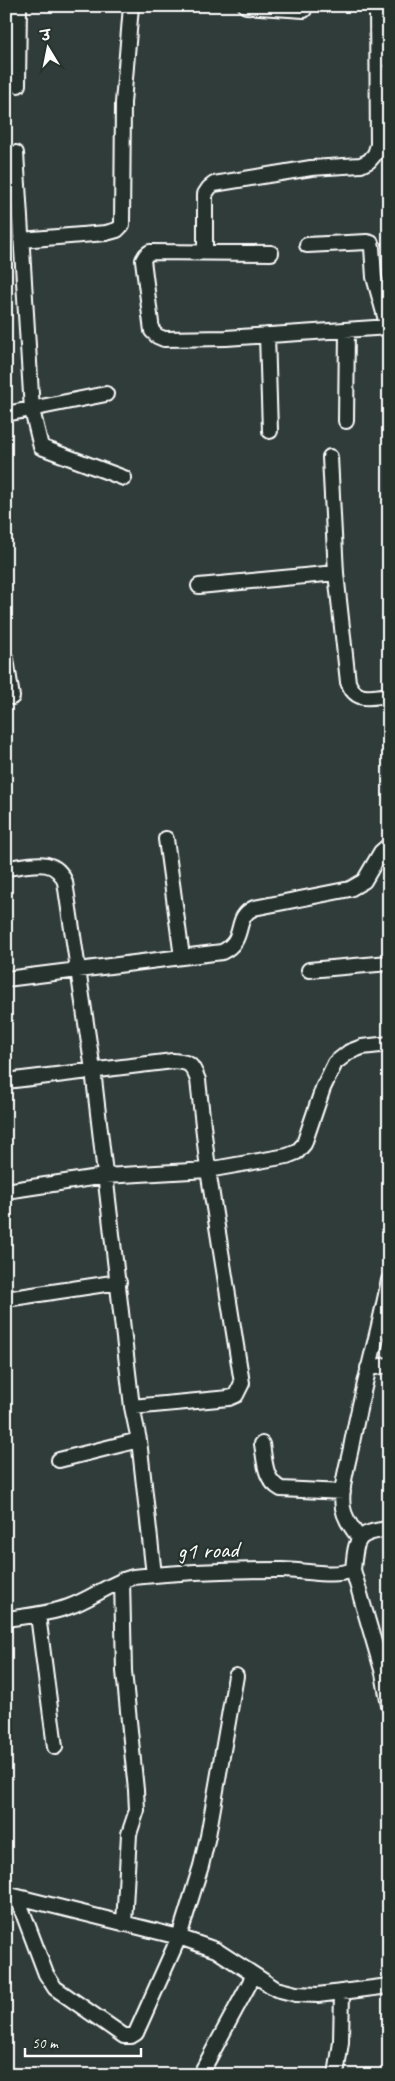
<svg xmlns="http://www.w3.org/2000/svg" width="395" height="2081" font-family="Caveat,'Playpen Sans Deva',sans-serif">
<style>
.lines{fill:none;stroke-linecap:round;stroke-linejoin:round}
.street-casing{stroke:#fff;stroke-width:18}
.street{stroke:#26332d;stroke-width:14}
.labels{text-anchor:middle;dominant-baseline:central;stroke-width:4.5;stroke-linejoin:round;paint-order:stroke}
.street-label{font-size:24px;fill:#fff;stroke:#26332d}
</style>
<rect width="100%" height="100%" fill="#303c3a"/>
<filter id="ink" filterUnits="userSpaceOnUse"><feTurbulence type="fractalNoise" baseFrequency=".02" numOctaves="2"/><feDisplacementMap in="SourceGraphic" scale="10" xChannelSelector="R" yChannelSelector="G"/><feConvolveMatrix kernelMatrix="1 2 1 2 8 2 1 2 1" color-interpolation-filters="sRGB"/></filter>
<g filter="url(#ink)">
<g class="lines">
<g class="street-casing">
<path id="street" d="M 246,6 L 304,10
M 18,85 L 19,6
M 16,153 L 32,410 L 41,447 L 124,478
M 21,240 L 106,233 L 117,230 L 122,225 L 123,103 L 131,6
M 307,245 L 367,242 L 371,243 L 372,247 L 374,277 L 388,327
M 205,252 L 205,194 L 209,188 L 214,184 L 311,168 L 361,165 L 369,161 L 375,154 L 378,145 L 377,6
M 271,253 L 150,252 L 146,255 L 143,260 L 152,331 L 157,336 L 164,339 L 226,338 L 389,327
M 267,335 L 270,431
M 6,414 L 106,394
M 346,421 L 347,330
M 330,457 L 336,573 L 348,682 C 356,703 370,697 389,695
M 199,586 L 336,573
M 6,659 L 12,697
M 166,839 L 182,957
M 6,868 C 29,866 55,855 65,882 L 93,1070 L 132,1407 L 139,1440 L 154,1575
M 309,970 L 389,963
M 6,979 L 222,952 C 248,939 232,918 254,908 L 350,889 L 364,881 L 381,852 L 389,845
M 6,1081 L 173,1061 C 190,1062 192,1064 198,1080 L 208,1170 L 242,1383 L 236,1395 L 229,1398 L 132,1407
M 6,1191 L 105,1176 L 208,1170 L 287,1156 L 297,1152 L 304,1144 L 323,1088 L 335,1063 L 349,1052 L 362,1047 L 389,1044
M 6,1299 L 119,1282
M 368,1368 L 389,1365
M 262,1444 C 265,1461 264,1480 281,1489 L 343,1492
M 59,1460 L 139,1440
M 359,1538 C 353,1529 345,1520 343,1508 C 340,1489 347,1467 351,1448 C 361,1392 378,1337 389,1280
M 353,1570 L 383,1673 L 389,1706
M 122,1580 L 124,1671 L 136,1790 L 137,1810 L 129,1834 L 124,1924
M 38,1615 L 55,1747
M 6,1619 C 27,1616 48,1614 68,1607 C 91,1599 110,1583 133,1577 C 182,1572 233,1570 282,1570 C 304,1570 333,1578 353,1570 C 356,1538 356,1533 389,1529
M 6,1894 L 179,1937 L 216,1950 L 276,1989 L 296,1994 L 318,1995 L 389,1986
M 17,1897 L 46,1974 L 55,1988 L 124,2036 L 131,2036 L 136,2033 L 179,1937 L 201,1866 L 208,1836 L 236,1676
M 200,2075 L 254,1975
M 336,2075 L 341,2042 L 342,1992"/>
</g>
<use href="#street" class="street"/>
</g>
</g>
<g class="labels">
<g class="street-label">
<text transform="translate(208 1550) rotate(-2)">g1 road</text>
</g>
</g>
<rect width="395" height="2081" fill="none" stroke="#26332d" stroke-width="25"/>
<rect x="12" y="12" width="370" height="2056" fill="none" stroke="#fff" stroke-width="2" filter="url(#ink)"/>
<g transform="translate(48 48) rotate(350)" stroke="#26332d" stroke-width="4" paint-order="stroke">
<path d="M0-4L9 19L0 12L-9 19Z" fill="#ffffff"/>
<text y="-8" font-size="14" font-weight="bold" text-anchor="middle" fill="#ffffff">उ</text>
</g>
<path d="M25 2048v8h116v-8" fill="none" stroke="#ffffff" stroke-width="2.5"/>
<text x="32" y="2048" font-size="15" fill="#ffffff" stroke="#26332d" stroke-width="4" paint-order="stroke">50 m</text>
</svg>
